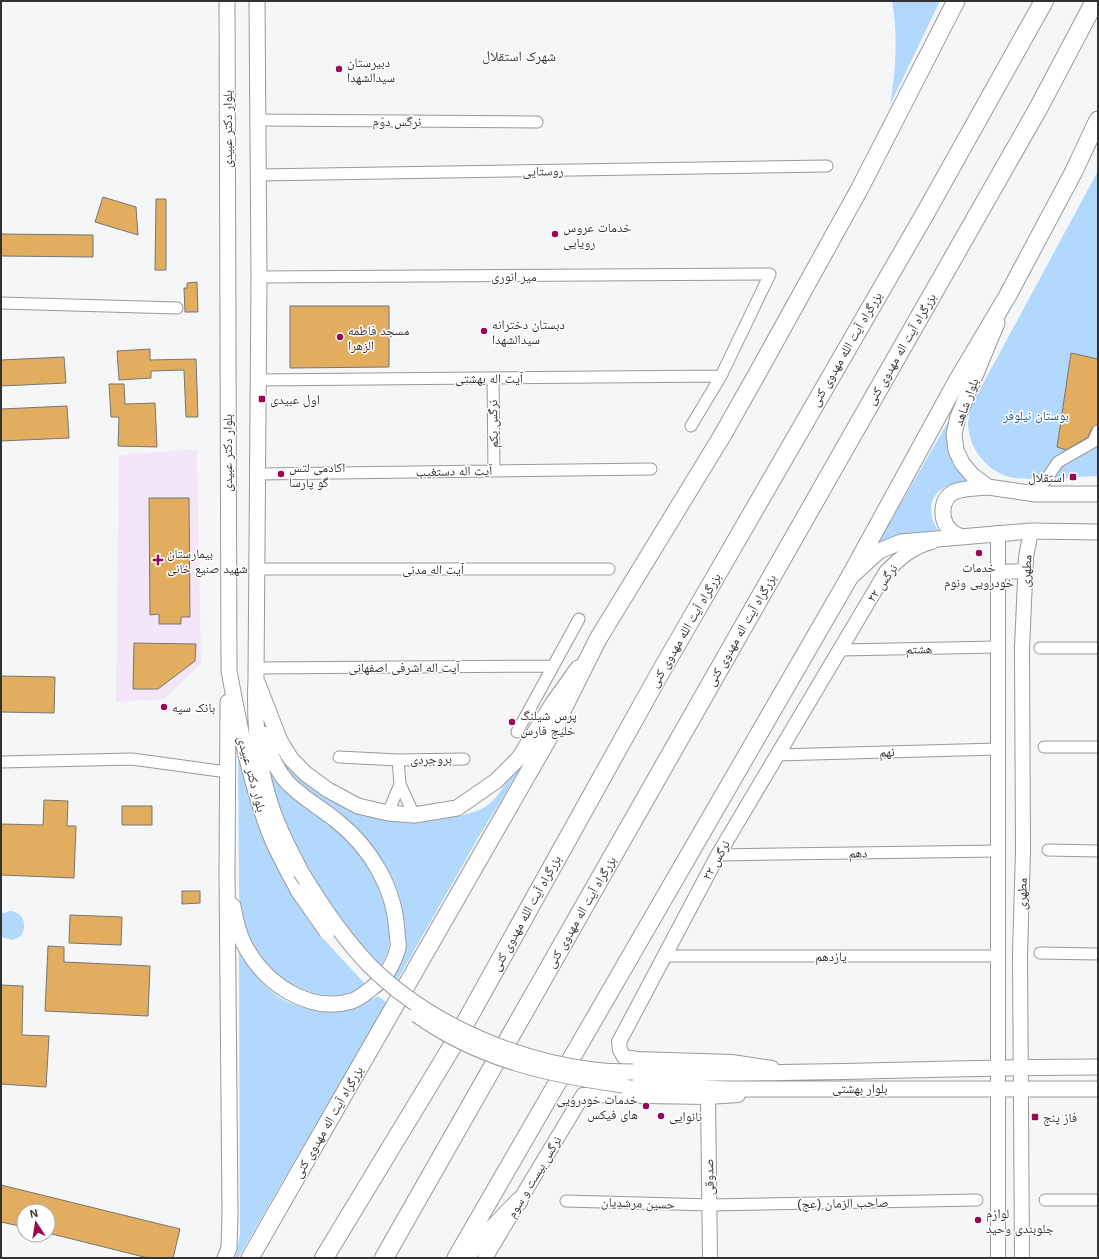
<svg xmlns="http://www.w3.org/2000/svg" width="1099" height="1259" font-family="Arial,'Noto Naskh Arabic',sans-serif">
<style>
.medical{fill:#f4e6f9}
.green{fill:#b2d9fd}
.building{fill:#e2ad5f;stroke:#777574}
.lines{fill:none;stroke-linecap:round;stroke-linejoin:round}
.minor-casing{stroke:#98999b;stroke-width:13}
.tertiary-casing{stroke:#98999b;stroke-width:16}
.secondary-casing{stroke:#98999b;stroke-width:17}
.primary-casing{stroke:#98999b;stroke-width:19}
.trunk-casing{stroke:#98999b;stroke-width:20}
.minor{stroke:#fff;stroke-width:11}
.tertiary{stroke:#fff;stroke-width:14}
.secondary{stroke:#fff;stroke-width:15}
.primary{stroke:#fff;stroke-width:17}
.trunk{stroke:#fff;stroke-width:18}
.secondary-bridge-casing{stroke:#98999b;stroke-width:17;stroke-linecap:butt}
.secondary-bridge{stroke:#fff;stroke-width:15}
.poi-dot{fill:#9c0755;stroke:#fff;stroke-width:1.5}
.labels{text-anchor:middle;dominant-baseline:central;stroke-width:3;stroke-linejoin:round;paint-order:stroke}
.poi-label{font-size:13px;fill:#323233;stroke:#fff;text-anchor:start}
.street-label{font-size:13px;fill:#323233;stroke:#fff}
.park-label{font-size:13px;fill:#22537c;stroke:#fff}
.neighbourhood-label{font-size:14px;fill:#37393a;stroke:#fff}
</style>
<rect width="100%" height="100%" fill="#f4f6f7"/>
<path class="medical" d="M 197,449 L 201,664 L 164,699 L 116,702 L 119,455 Z"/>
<path class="green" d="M 892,1 L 940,1 L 890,105 C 896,72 898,34 892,1 Z
M 1098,171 L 1098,476 C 1071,477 1042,481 1015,478 C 990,475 968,449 968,424 C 968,418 970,412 971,406 Z
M 952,415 L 970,482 C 935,481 919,506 941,534 L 873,551 Z
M 238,743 L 254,814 L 275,863 L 318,933 L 366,985 C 358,990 349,994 340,995 C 300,1000 258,968 245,931 C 241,919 240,905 239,892 Z
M 277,744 C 284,754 291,770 301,778 C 341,815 388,827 441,819 C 455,817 473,814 485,807 C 502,796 508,773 524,762 L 478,838 L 398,979 L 393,976 L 404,951 L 405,924 L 398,892 L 388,872 L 380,857 L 369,842 L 294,782 L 276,755 Z
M 264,749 C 284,771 305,793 326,816 C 339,830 353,844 364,859 C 383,887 402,935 381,965 L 365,951 L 333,916 L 303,866 L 275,800 Z
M 10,911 C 23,912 28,924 21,936 L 12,940 L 1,937 L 1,914 Z
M 239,950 C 261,988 287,1013 334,1010 C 351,1008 364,1004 378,996 L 387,1003 L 238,1258 L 235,1258 L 240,1235 Z"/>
<path class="building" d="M 103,197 L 136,207 L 138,235 L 95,222 Z
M 156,199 L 166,199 L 166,270 L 155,270 Z
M 1,234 L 93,235 L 93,257 L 1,256 Z
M 197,282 L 198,312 L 185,312 L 184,288 L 187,288 L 187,283 Z
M 290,306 L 389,306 L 389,367 L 290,368 Z
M 150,349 L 150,360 L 196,359 L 198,417 L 186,417 L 184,370 L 151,371 L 151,378 L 119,380 L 117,351 Z
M 1071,353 L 1098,359 L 1098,424 L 1092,428 L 1088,437 L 1066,450 L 1057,447 Z
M 64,357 L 66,383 L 1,386 L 1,360 Z
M 109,384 L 124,384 L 125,404 L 155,403 L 157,447 L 118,446 L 119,417 L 111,417 Z
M 67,406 L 69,438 L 1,441 L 1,409 Z
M 149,498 L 189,498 L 190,617 L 181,617 L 181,624 L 159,624 L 159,614 L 150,615 Z
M 134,643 L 196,644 L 195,661 L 158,689 L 133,689 Z
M 1,676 L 55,677 L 54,713 L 1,712 Z
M 44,800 L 68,801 L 67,826 L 76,826 L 74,878 L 1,875 L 1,824 L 43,825 Z
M 122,806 L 152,806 L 152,825 L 122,825 Z
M 182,891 L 200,891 L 200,903 L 182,904 Z
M 70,915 L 122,917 L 121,945 L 69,943 Z
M 48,946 L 64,947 L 64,962 L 150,966 L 148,1016 L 45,1011 Z
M 1,985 L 23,986 L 22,1035 L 49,1036 L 46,1087 L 1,1084 Z
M 1,1185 L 180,1229 L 173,1258 L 148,1258 L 48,1233 L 48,1211 L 24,1211 L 24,1227 L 1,1222 Z"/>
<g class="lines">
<g class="minor-casing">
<path id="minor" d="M 258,120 L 537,122
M 258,175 L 827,166
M 259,277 L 770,274 L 721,376 L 691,426
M 1,303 L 177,308
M 493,378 L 494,470
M 258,380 L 721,376
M 257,474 L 651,469
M 1036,494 L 1058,462 L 1093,442 L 1098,431
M 257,569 L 609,569
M 1040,648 L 1098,648
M 839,650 L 999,647
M 256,668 L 553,666
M 517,732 L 579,619
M 1044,747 L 1098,747
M 776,755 L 998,749
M 339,757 L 398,760 L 464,759
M 398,760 L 400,784 L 414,815
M 1,762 L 132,759 L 227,772
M 388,813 L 400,784
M 1048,850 L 1098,851
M 718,855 L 998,851
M 1040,953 L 1098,954
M 664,956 L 998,956
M 1045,1200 L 1098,1200
M 566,1201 L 710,1205 L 977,1200"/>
</g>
<g class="tertiary-casing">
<path id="tertiary" d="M 998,572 L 1025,571
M 772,1068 L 732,1062 L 637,1059 L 624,1057 L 620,1050 L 619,1042 L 718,855 L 886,572 C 900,558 912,547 932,542
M 708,1097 L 710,1258
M 485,1258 L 583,1095 L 708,1097 L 738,1095
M 998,1258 L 998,533
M 1022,1258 L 1020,954 L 1023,851 L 1022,648 L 1026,557 L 1031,531"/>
</g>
<g class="secondary-casing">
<path id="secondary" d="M 227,1 L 229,671 C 239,724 249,777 268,829 C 276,851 288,871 299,892
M 257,1 L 259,277 L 256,679 C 254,725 258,773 275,817 C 282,836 292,854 301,872
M 997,323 L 958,417 L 954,434 L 956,450 L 962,463 L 972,475 L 988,487 L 1036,494 L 1098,494
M 964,537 C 959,536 954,534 950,530 C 940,520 940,499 954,492 C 964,488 978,488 988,487
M 853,575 L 879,551 L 901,542 L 1031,531 L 1098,532
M 258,684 L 280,741 L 291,759 L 306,774 L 328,790 L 358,806 L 388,813 L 414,815 L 457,808 L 496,781 L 519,758 L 553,703 L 578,668
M 233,906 C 235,919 239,935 245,946 C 265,983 308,1014 352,1001 C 361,998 370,989 377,984 C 387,976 395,960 398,948 C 399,943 397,937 397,932 C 395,889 371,848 337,821 C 321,808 301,797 287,782 C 275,769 269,750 263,734
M 633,1072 C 788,1076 943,1067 1098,1067
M 623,1085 L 728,1089 L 1098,1089
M 225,1258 L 229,1248 L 230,1214 L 227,874 L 228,702"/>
</g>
<g class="primary-casing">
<path id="primary" d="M 250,1258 L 549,737 L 598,639 L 722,436 L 757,374 L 860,188 L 956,1
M 456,1258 L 849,578 L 957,381 L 1008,295 L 1073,173 L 1098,120
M 464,1258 L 519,1201"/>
</g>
<g class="trunk-casing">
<path id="trunk" d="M 324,1258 L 453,1045 L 660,673 L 926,212 L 1044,1
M 384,1258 L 1039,107 L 1095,1"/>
</g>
<use href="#minor" class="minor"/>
<use href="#tertiary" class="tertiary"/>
<use href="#secondary" class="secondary"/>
<use href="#primary" class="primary"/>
<use href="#trunk" class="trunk"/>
<g class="secondary-bridge-casing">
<path id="secondary-bridge" d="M 301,872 C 321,905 342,937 369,965 C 427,1023 513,1060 593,1070 C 606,1072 620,1072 633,1072
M 299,892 L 327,932
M 417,1015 C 478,1059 549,1075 623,1085"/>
</g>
<use href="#secondary-bridge" class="secondary-bridge"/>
</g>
<g class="poi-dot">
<circle cx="339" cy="69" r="4"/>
<circle cx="555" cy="234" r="4"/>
<circle cx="484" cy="331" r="4"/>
<circle cx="340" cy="337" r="4"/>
<rect x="258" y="395" width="8" height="8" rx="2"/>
<circle cx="281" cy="474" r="4"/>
<rect x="1069" y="473" width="8" height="8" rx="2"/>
<circle cx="979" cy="553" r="4"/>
<path d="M156 554h4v4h4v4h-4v4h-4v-4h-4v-4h4z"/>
<circle cx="164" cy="707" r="4"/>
<circle cx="512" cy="722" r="4"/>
<circle cx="646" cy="1106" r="4"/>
<circle cx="661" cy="1116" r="4"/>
<rect x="1031" y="1113" width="8" height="8" rx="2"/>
<circle cx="978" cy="1220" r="4"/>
</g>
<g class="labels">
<g class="poi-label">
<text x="347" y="62">دبیرستان<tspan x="347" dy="15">سیدالشهدا</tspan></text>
<text x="563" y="227">خدمات عروس<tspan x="563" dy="15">رویایی</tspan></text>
<text x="492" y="324">دبستان دخترانه<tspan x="492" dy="15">سیدالشهدا</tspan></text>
<text x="348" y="330">مسجد فاطمه<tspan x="348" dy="15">الزهرا</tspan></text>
<text x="270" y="399">اول عبیدی</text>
<text x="289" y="467">اکادمی لتس<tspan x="289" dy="15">گو پارسا</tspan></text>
<text x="1065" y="477" text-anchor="end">استقلال</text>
<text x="167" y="553">بیمارستان<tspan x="167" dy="15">شهید صنیع خانی</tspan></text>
<text x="979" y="567" text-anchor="middle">خدمات<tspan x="979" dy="15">خودرویی ونوم</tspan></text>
<text x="172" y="707">بانک سپه</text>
<text x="520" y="715">پرس شیلنگ<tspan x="520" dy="15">خلیج فارس</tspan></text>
<text x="638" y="1099" text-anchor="end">خدمات خودرویی<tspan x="638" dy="15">های فیکس</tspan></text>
<text x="669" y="1116">نانوایی</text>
<text x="1043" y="1117">فاز پنج</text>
<text x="986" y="1213">لوازم<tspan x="986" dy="15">جلوبندی وحید</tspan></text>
</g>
<g class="street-label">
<text x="397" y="121">نرگس دوّم</text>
<text transform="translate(227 129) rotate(-90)">بلوار دکتر عبیدی</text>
<text transform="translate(543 171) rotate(-1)">روستایی</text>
<text x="514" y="276">میر انوری</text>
<text transform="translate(846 349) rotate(-60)">بزرگراه آیت الله مهدوی کنی</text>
<text transform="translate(901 349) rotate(-60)">بزرگراه آیت اله مهدوی کنی</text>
<text x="489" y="378">آیت اله بهشتی</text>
<text transform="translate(966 402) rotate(-70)">بلوار شاهد</text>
<text transform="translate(493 424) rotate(-91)">نرگس یکم</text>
<text transform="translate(227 453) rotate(-90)">بلوار دکتر عبیدی</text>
<text transform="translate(454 471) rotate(-1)">آیت اله دستغیب</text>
<text x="433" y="569">آیت اله مدنی</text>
<text transform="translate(1026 571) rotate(-86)">مطهری</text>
<text transform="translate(882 583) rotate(-55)">نرگس ۲۲</text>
<text transform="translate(685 630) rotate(-60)">بزرگراه آیت الله مهدوی کنی</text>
<text transform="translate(741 630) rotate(-60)">بزرگراه آیت اله مهدوی کنی</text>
<text transform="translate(919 649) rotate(-1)">هشتم</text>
<text x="404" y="667">آیت اله اشرفی اصفهانی</text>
<text transform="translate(887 752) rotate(-2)">نهم</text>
<text transform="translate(431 759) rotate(-1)">بروجردی</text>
<text transform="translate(252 774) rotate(75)">بلوار دکتر عبیدی</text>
<text transform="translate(858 853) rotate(-1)">دهم</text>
<text transform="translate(716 860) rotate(-61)">نرگس ۲۲</text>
<text transform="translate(1022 894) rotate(-89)">مطهری</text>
<text transform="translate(581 912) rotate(-60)">بزرگراه آیت اله مهدوی کنی</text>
<text transform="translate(526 913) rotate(-61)">بزرگراه آیت الله مهدوی کنی</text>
<text x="831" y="956">یازدهم</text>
<text x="860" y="1088">بلوار بهشتی</text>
<text transform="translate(328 1122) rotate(-60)">بزرگراه آیت اله مهدوی کنی</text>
<text transform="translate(534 1177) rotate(-59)">نرگس بیست و سوم</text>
<text transform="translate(709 1177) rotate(-91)">صدوقی</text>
<text transform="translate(638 1203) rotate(2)">حسین مرشدیان</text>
<text transform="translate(843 1203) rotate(-1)">صاحب الزمان (عج)</text>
</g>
<g class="park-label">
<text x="1036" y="415">بوستان نیلوفر</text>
</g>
<g class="neighbourhood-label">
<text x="519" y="56">شهرک استقلال</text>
</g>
</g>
<rect width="1099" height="1259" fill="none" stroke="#323233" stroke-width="4"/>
<g transform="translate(36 1223) rotate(348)"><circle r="19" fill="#ffffff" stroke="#adadad"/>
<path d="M0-3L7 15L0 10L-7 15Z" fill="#9c0755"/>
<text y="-6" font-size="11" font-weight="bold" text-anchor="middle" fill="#323233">N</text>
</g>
</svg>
